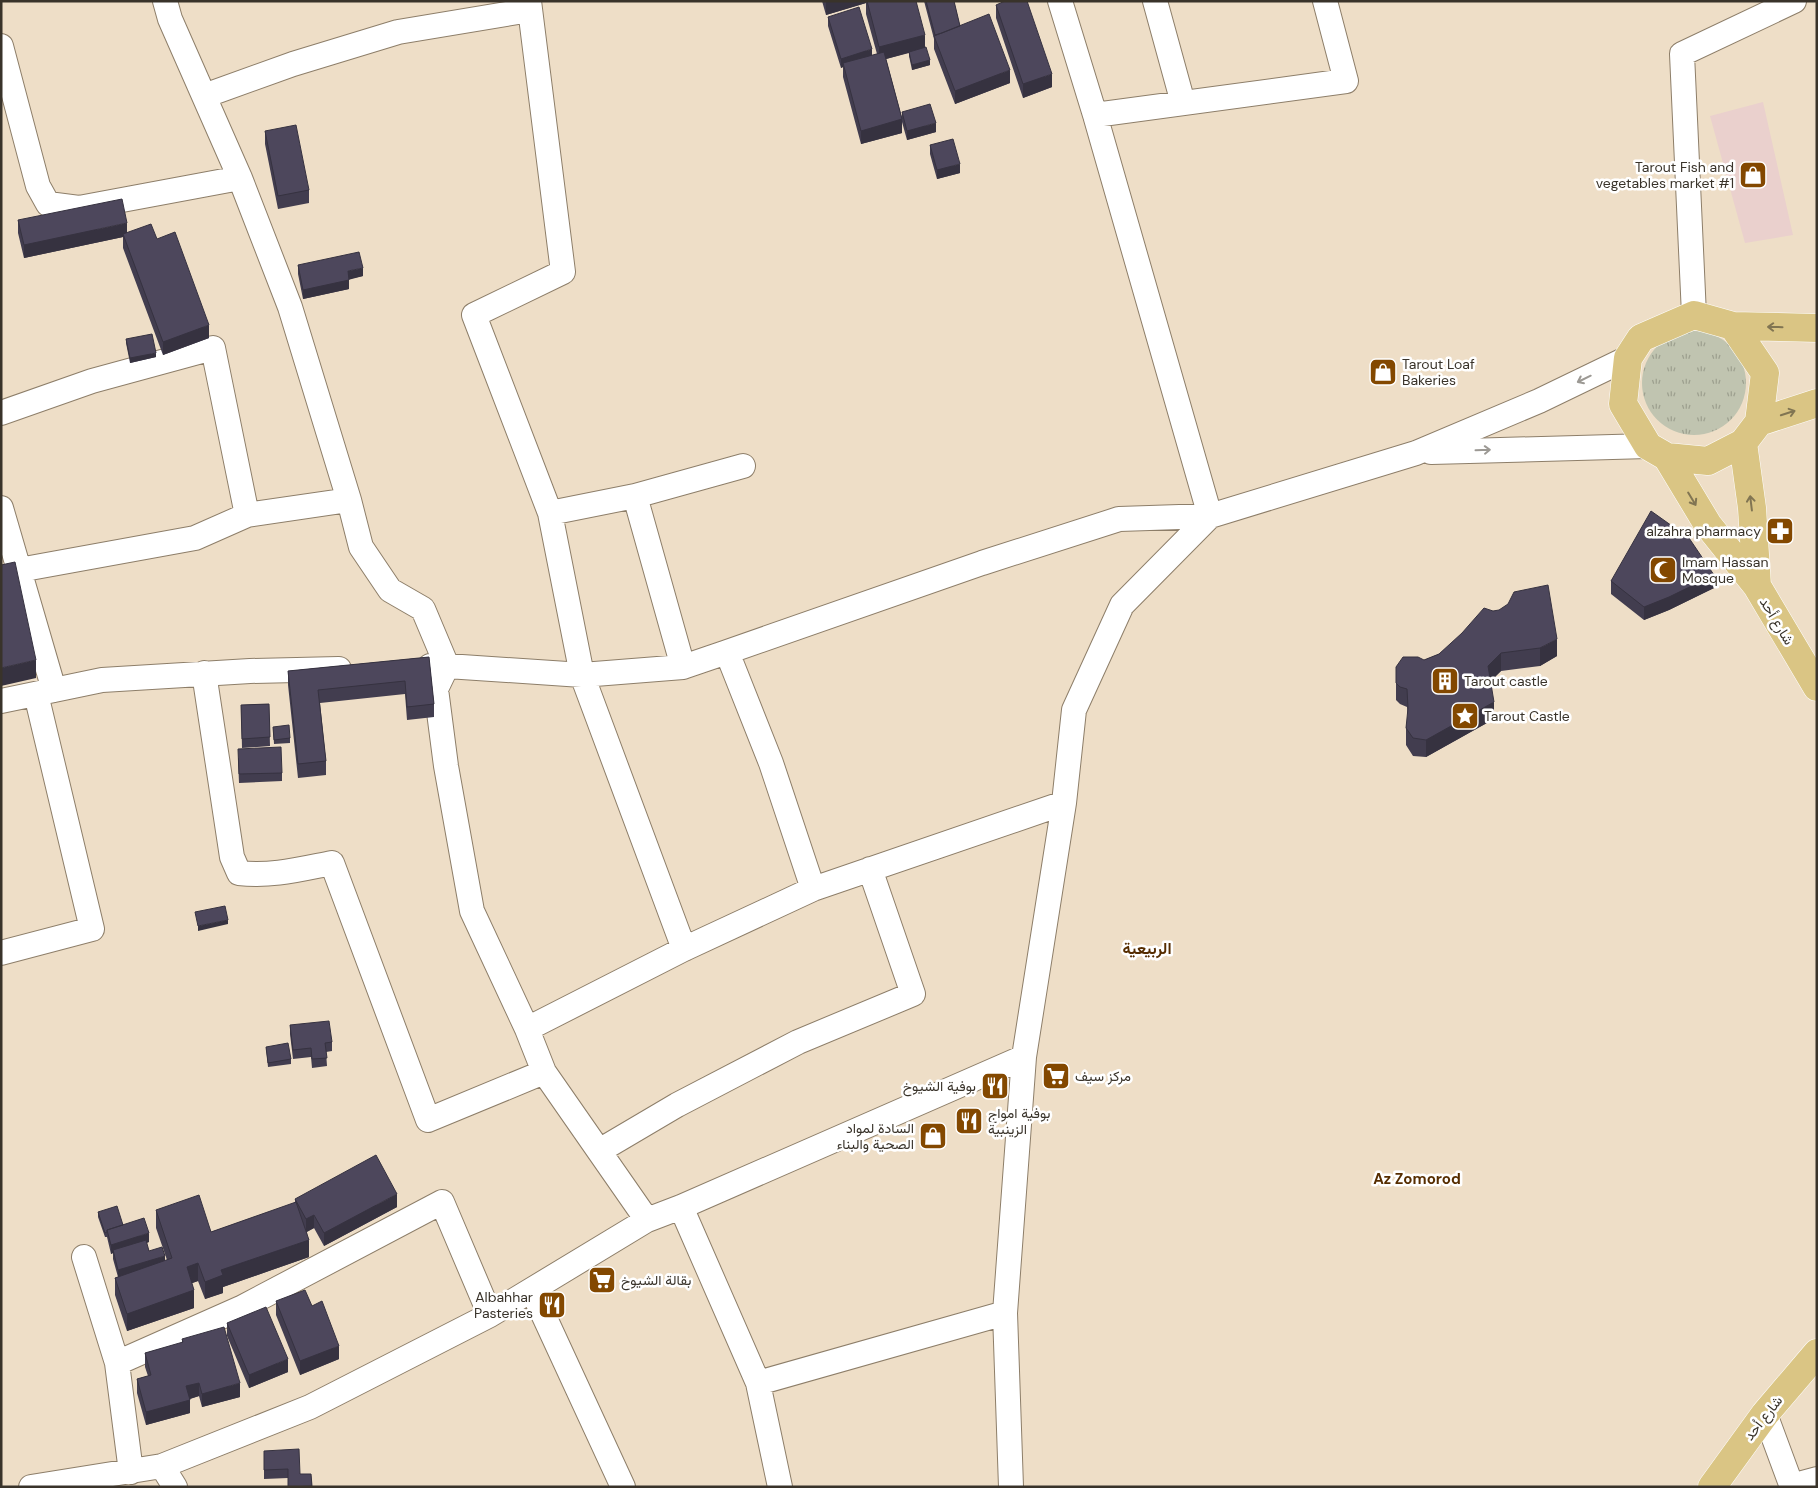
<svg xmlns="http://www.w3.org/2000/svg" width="1818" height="1488" font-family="'DM Sans',Vazirmatn,sans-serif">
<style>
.commercial{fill:#ead0cd}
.grass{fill:url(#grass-tufts)}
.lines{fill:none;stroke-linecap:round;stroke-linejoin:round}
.minor-casing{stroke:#8d7e69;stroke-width:26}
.major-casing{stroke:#fff;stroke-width:29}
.minor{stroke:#fff;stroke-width:24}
.major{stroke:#dac584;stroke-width:28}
.wall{fill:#423d4f}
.shaded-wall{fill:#363240}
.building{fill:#4d475c;stroke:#363240}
.oneway{stroke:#817552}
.oneway2{stroke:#9c9994}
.labels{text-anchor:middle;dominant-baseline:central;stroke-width:5;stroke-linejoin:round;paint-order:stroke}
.poi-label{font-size:14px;fill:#39332a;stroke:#fff;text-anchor:start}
.street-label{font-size:14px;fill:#39332a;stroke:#fff}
.neighbourhood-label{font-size:15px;font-weight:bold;fill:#562d00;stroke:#fff}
.quarter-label{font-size:16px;font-weight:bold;fill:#562d00;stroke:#fff}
</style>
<defs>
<pattern id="grass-tufts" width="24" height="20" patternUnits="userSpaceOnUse" patternTransform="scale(1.25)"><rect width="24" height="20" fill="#c0c4b0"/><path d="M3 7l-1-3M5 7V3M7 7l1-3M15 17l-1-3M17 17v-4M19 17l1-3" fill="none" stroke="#9da08f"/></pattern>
</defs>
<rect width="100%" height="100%" fill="#eedec7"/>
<path class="commercial" d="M 1763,102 L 1793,235 L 1745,243 L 1710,116 Z"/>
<path class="grass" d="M1642 383a52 52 0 1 1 104 0a52 52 0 1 1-104 0Z"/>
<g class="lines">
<g class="minor-casing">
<path id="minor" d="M 529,1 L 563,272 L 474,315 L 550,513 L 635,496 L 683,667 L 727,652 L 771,763 L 813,889
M 1155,1 L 1183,103
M 1,46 L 38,186 L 48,204 L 79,208 L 240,178
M 204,96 L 293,64 L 398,32 L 530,10
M 1095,115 L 1346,81 L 1325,1
M 1694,315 L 1682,54 L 1794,1
M 1,413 L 92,381 L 213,348 L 247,515 L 349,500 L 290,307 L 240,178 L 170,19 L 165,1
M 1431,452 L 1648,446
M 635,496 L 743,466
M 349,500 L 361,547 L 390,590 L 423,609 L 447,666 L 430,666
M 1,508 L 54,690
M 19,570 L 195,538 L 247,515
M 727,652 L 982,563 L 1119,519 L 1210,516 L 1095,115 L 1060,1
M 683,667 L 582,675 L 684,949
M 204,673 L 232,857 L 239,873 C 271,877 301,869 332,863 L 428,1120 L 544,1072
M 1,701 L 102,680 L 250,671 L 339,669
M 1,953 L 92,929 L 36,694
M 527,1029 L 472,911 L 446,766 L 436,689 L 447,666 L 582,675 L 550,513
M 599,1151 L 677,1105 L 798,1042 L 913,994 L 870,869
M 681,1207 L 758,1383 L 780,1487
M 647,1220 L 544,1072 L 527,1029 L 684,949 L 813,889 L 1064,803
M 84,1257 L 117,1363
M 532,1290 L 623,1487
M 758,1383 L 1005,1313
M 1765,1414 L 1792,1487
M 162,1466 L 175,1487
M 131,1472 L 117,1363 L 241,1308 L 442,1202 L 490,1315
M 1791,1486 L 1817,1479
M 31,1487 L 162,1466 L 310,1407 L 490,1315 L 647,1220 L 681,1207 L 1024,1057
M 1011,1487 L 1005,1313 L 1024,1057 L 1064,803 L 1074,710 L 1122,605 L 1210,516 L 1416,453 L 1539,401 L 1628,358"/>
</g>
<g class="major-casing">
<path id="major" d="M 1733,326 L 1817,328
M 1759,422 L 1817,403
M 1743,443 L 1752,508 L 1757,586
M 1667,457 L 1708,461 L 1743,443 L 1759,422 L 1765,373 L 1733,326 L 1694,315 L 1641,338 L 1628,358 L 1623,404 L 1648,446 L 1667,457 L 1708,525 L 1757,586 L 1817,687
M 1712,1487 L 1765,1414 L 1817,1353"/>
</g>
<use href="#minor" class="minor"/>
<use href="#major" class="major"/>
</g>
<path class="wall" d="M 822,1 L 916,1 L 925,47 L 930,65 L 912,70 L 909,56 L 909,53 L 886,59 L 902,118 L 902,112 L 936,132 L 907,140 L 902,122 L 902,133 L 861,144 L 843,77 L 843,67 L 841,68 L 828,26 L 828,17 L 872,56 L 877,54 L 866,14 L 866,3 L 826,15 Z
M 924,1 L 954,1 L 960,26 L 1010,83 L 955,104 L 934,49 L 934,39 Z
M 996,5 L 1052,87 L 1023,98 L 996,18 Z
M 265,131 L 309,190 L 309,203 L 278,209 L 265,144 Z
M 930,145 L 960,173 L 937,179 L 930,154 Z
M 18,220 L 127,233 L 157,239 L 209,338 L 163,355 L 123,248 L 123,237 L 24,258 L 18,233 Z
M 298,265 L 363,276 L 349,279 L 349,289 L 303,299 L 298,274 Z
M 126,339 L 156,357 L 130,363 L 126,343 Z
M 1611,581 L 1714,588 L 1669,610 L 1644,620 L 1611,594 Z
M 1493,611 L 1557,656 L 1540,666 L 1501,671 L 1490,681 L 1494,719 L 1426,757 L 1413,756 L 1406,745 L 1406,728 L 1408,716 L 1407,707 L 1400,704 L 1396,700 L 1396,667 L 1424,660 L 1439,654 Z
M 429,657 L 434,704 L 434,717 L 407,720 L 405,694 L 320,703 L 326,761 L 326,775 L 298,778 L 288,685 L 288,671 Z
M 269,704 L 270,746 L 242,748 L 241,705 Z
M 273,727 L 290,738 L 290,743 L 274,744 Z
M 238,758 L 282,773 L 282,781 L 239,783 Z
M 290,1025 L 332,1042 L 332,1051 L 326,1052 L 327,1066 L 312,1068 L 311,1057 L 293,1059 L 290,1034 Z
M 266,1047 L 291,1059 L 291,1064 L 268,1067 Z
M 295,1199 L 397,1207 L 324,1246 L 314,1228 L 307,1232 L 309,1257 L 223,1287 L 223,1293 L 205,1299 L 198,1281 L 192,1283 L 194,1308 L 127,1331 L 115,1295 L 115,1278 L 118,1277 L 113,1259 L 113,1253 L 111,1254 L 107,1237 L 105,1237 L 98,1217 L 98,1212 L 123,1225 L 149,1242 L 146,1243 L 149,1251 L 165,1261 L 167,1260 L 156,1228 L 156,1210 L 211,1232 L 295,1203 Z
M 276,1301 L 312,1306 L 339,1359 L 300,1375 L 276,1315 Z
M 227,1323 L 288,1372 L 249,1388 L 227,1336 Z
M 182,1339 L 240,1397 L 202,1407 L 199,1396 L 190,1399 L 190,1413 L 146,1425 L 137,1393 L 137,1379 L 148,1376 L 145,1367 L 145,1353 L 182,1343 Z
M 264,1451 L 300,1474 L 311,1474 L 312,1487 L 288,1487 L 288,1478 L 264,1479 Z"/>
<path class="shaded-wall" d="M 828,1 L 866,1 L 866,3 L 826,15 L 826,2 Z
M 925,35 L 925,48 L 879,61 L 879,47 Z
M 872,49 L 872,58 L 843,63 L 843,67 L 841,68 L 841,59 Z
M 930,60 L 930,65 L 912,70 L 912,65 Z
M 1010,70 L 1010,83 L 955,104 L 955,91 Z
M 1052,74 L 1052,87 L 1023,98 L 1023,84 Z
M 902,119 L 902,133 L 861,144 L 861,131 Z
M 936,123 L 936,132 L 907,140 L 907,131 Z
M 960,164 L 960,173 L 937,179 L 937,170 Z
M 127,223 L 127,237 L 123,234 L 123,237 L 24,258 L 24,245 Z
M 363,268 L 363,276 L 348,280 L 348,271 Z
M 349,280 L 349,289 L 303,299 L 303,290 Z
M 209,325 L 209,338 L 163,355 L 163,342 Z
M 156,353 L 156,357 L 130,363 L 130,358 Z
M 1714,575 L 1714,588 L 1669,610 L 1644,620 L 1644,607 Z
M 1557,639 L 1557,656 L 1540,666 L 1540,648 Z
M 1501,653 L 1501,671 L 1488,684 L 1488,666 Z
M 36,660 L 36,678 L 1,686 L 1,668 Z
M 1494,702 L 1494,719 L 1426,757 L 1426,740 Z
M 228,920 L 228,924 L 198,931 L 198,926 Z
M 397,1194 L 397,1207 L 324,1246 L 324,1233 Z
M 314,1215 L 314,1228 L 306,1232 L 306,1219 Z
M 149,1233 L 149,1242 L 114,1253 L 113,1250 L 113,1253 L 111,1254 L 111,1245 Z
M 309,1240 L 309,1257 L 223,1287 L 223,1293 L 205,1299 L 205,1282 L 221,1270 Z
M 165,1256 L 165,1265 L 118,1279 L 118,1270 Z
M 198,1263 L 198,1281 L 187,1285 L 187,1267 Z
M 194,1290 L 194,1308 L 127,1331 L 127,1314 Z
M 339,1346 L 339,1359 L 300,1375 L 300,1361 Z
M 288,1359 L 288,1372 L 249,1388 L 249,1375 Z
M 199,1383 L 199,1396 L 186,1400 L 186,1386 Z
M 240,1383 L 240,1397 L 202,1407 L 202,1394 Z
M 190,1400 L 190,1413 L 146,1425 L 146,1412 Z"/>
<path class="building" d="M 867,1 L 916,1 L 925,35 L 879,47 Z
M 926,1 L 954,1 L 960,26 L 942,33 L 935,35 Z
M 1005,1 L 1027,1 L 1052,74 L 1023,84 L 996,5 Z
M 859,7 L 872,49 L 841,59 L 828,17 Z
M 989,14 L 1010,70 L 955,91 L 934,36 Z
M 926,47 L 930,60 L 912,65 L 909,52 Z
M 884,52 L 902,119 L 861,131 L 843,63 Z
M 930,104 L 936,123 L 907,131 L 902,112 Z
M 296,125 L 309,190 L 278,196 L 265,131 Z
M 953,139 L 960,164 L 937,170 L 930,145 Z
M 122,199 L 127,223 L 24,245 L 18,220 Z
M 151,224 L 157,239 L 175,232 L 209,325 L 163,342 L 123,234 Z
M 359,252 L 363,268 L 348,271 L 349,280 L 303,290 L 298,265 Z
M 152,334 L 156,353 L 130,358 L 126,339 Z
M 1651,511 L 1689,538 L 1714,575 L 1669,597 L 1644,607 L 1611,581 Z
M 15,562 L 36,660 L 1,668 L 1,565 Z
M 1548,585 L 1557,639 L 1540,648 L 1501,653 L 1488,666 L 1494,702 L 1426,740 L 1413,738 L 1406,728 L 1408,708 L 1407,689 L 1400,687 L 1396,683 L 1396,667 L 1403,657 L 1418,657 L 1424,660 L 1439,654 L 1462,633 L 1484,608 L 1493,611 L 1499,610 L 1508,604 L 1514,592 Z
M 429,657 L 434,704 L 407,707 L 405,681 L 318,690 L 326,761 L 298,764 L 288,671 Z
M 269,704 L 270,737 L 242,739 L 241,705 Z
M 289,725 L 290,738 L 274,740 L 273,727 Z
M 281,747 L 282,773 L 239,774 L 238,749 Z
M 225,906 L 228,920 L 198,926 L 195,912 Z
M 329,1021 L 332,1042 L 325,1043 L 327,1058 L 312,1059 L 311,1048 L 293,1050 L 290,1025 Z
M 288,1043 L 291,1059 L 268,1063 L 266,1047 Z
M 376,1155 L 397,1194 L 324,1233 L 314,1215 L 306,1219 L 295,1199 Z
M 199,1195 L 211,1232 L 296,1202 L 309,1240 L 221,1270 L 223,1275 L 205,1282 L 198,1263 L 187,1267 L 194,1290 L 127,1314 L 115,1278 L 172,1258 L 156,1210 Z
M 117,1206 L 123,1225 L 107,1230 L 107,1232 L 105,1233 L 98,1212 Z
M 144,1218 L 149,1233 L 111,1245 L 107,1230 Z
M 146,1240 L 149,1251 L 162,1247 L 165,1256 L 118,1270 L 113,1250 Z
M 305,1290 L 312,1306 L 322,1301 L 339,1346 L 300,1361 L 276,1301 Z
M 266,1307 L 288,1359 L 249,1375 L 227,1323 Z
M 224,1327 L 240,1383 L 202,1394 L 199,1383 L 186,1386 L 190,1400 L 146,1412 L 137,1379 L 151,1375 L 145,1353 L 183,1342 L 182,1339 Z
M 299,1449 L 300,1474 L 311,1474 L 312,1486 L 288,1487 L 288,1469 L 264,1470 L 264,1451 Z"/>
<defs><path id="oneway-shaft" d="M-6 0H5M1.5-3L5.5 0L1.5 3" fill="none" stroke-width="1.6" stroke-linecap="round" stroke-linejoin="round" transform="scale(1.25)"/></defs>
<g class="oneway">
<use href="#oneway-shaft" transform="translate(1775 327) rotate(-179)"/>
<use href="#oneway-shaft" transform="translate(1788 413) rotate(-18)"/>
<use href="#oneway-shaft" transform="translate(1692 499) rotate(59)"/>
<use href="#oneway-shaft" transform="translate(1751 503) rotate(-97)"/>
</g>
<g class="oneway2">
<use href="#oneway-shaft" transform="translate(1584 379) rotate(154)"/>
<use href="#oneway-shaft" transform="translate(1483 450) rotate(-2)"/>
</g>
<defs>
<g id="shop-square" transform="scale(1.4375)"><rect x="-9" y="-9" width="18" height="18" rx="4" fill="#834800" stroke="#fff"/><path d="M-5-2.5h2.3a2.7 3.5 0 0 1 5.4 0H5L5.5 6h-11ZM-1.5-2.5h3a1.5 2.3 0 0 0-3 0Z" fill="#fff"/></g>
<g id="pharmacy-square" transform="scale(1.4375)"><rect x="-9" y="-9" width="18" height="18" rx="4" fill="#834800" stroke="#fff"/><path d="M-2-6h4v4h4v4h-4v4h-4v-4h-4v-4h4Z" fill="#fff"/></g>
<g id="mosque-square" transform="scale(1.4375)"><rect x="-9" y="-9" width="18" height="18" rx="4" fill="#834800" stroke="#fff"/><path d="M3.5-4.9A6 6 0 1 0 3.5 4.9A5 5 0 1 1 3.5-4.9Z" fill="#fff"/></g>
<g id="building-square" transform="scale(1.4375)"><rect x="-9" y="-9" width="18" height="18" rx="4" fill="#834800" stroke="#fff"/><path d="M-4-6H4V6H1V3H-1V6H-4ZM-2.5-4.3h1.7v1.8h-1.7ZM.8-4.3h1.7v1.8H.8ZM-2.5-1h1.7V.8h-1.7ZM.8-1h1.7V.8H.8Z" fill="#fff"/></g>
<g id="sight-square" transform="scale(1.4375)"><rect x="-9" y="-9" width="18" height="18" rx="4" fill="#834800" stroke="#fff"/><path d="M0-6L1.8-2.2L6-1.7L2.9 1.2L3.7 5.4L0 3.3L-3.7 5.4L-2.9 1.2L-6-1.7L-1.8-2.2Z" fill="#fff"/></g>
<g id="supermarket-square" transform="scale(1.4375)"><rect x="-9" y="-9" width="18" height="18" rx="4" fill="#834800" stroke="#fff"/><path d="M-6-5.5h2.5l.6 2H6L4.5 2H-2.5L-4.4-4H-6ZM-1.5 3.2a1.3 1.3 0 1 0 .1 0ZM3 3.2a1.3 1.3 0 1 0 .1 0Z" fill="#fff"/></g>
<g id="restaurant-square" transform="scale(1.4375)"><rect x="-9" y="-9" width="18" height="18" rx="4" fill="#834800" stroke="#fff"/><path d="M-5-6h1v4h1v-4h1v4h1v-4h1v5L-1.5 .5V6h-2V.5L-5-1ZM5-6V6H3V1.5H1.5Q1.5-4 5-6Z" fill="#fff"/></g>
</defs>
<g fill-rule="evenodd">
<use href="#shop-square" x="1753" y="175"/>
<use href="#shop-square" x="1383" y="372"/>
<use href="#pharmacy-square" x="1780" y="531"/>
<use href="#mosque-square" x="1663" y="570"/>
<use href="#building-square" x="1445" y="681"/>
<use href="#sight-square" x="1465" y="716"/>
<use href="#supermarket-square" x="1056" y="1076"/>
<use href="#restaurant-square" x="995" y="1086"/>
<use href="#restaurant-square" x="969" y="1121"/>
<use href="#shop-square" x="933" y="1136"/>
<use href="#supermarket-square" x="602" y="1280"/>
<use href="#restaurant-square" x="552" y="1305"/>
</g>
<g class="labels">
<g class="poi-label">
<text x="1734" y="167" text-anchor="end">Tarout Fish and<tspan x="1734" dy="16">vegetables market #1</tspan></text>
<text x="1402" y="364">Tarout Loaf<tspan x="1402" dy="16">Bakeries</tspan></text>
<text x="1761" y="531" text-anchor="end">alzahra pharmacy</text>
<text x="1682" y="562">Imam Hassan<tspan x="1682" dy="16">Mosque</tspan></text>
<text x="1464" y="681">Tarout castle</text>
<text x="1484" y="716">Tarout Castle</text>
<text x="1075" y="1076">مركز سيف</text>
<text x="976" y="1086" text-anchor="end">بوفية الشيوخ</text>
<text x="988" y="1113">بوفية امواج<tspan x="988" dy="16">الزينبية</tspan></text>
<text x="914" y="1128" text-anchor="end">السادة لمواد<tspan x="914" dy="16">الصحية والبناء</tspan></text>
<text x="621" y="1280">بقالة الشيوخ</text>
<text x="533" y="1297" text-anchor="end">Albahhar<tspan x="533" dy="16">Pasteries</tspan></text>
</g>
<g class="street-label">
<text transform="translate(1777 621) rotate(59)">شارع أحد</text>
<text transform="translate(1763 1418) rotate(-52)">شارع أحد</text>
</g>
<g class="neighbourhood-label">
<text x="1417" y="1179">Az Zomorod</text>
</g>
<g class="quarter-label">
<text x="1147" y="948">الربيعية</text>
</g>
</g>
<rect width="1818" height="1488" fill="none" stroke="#39332a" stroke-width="5"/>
</svg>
